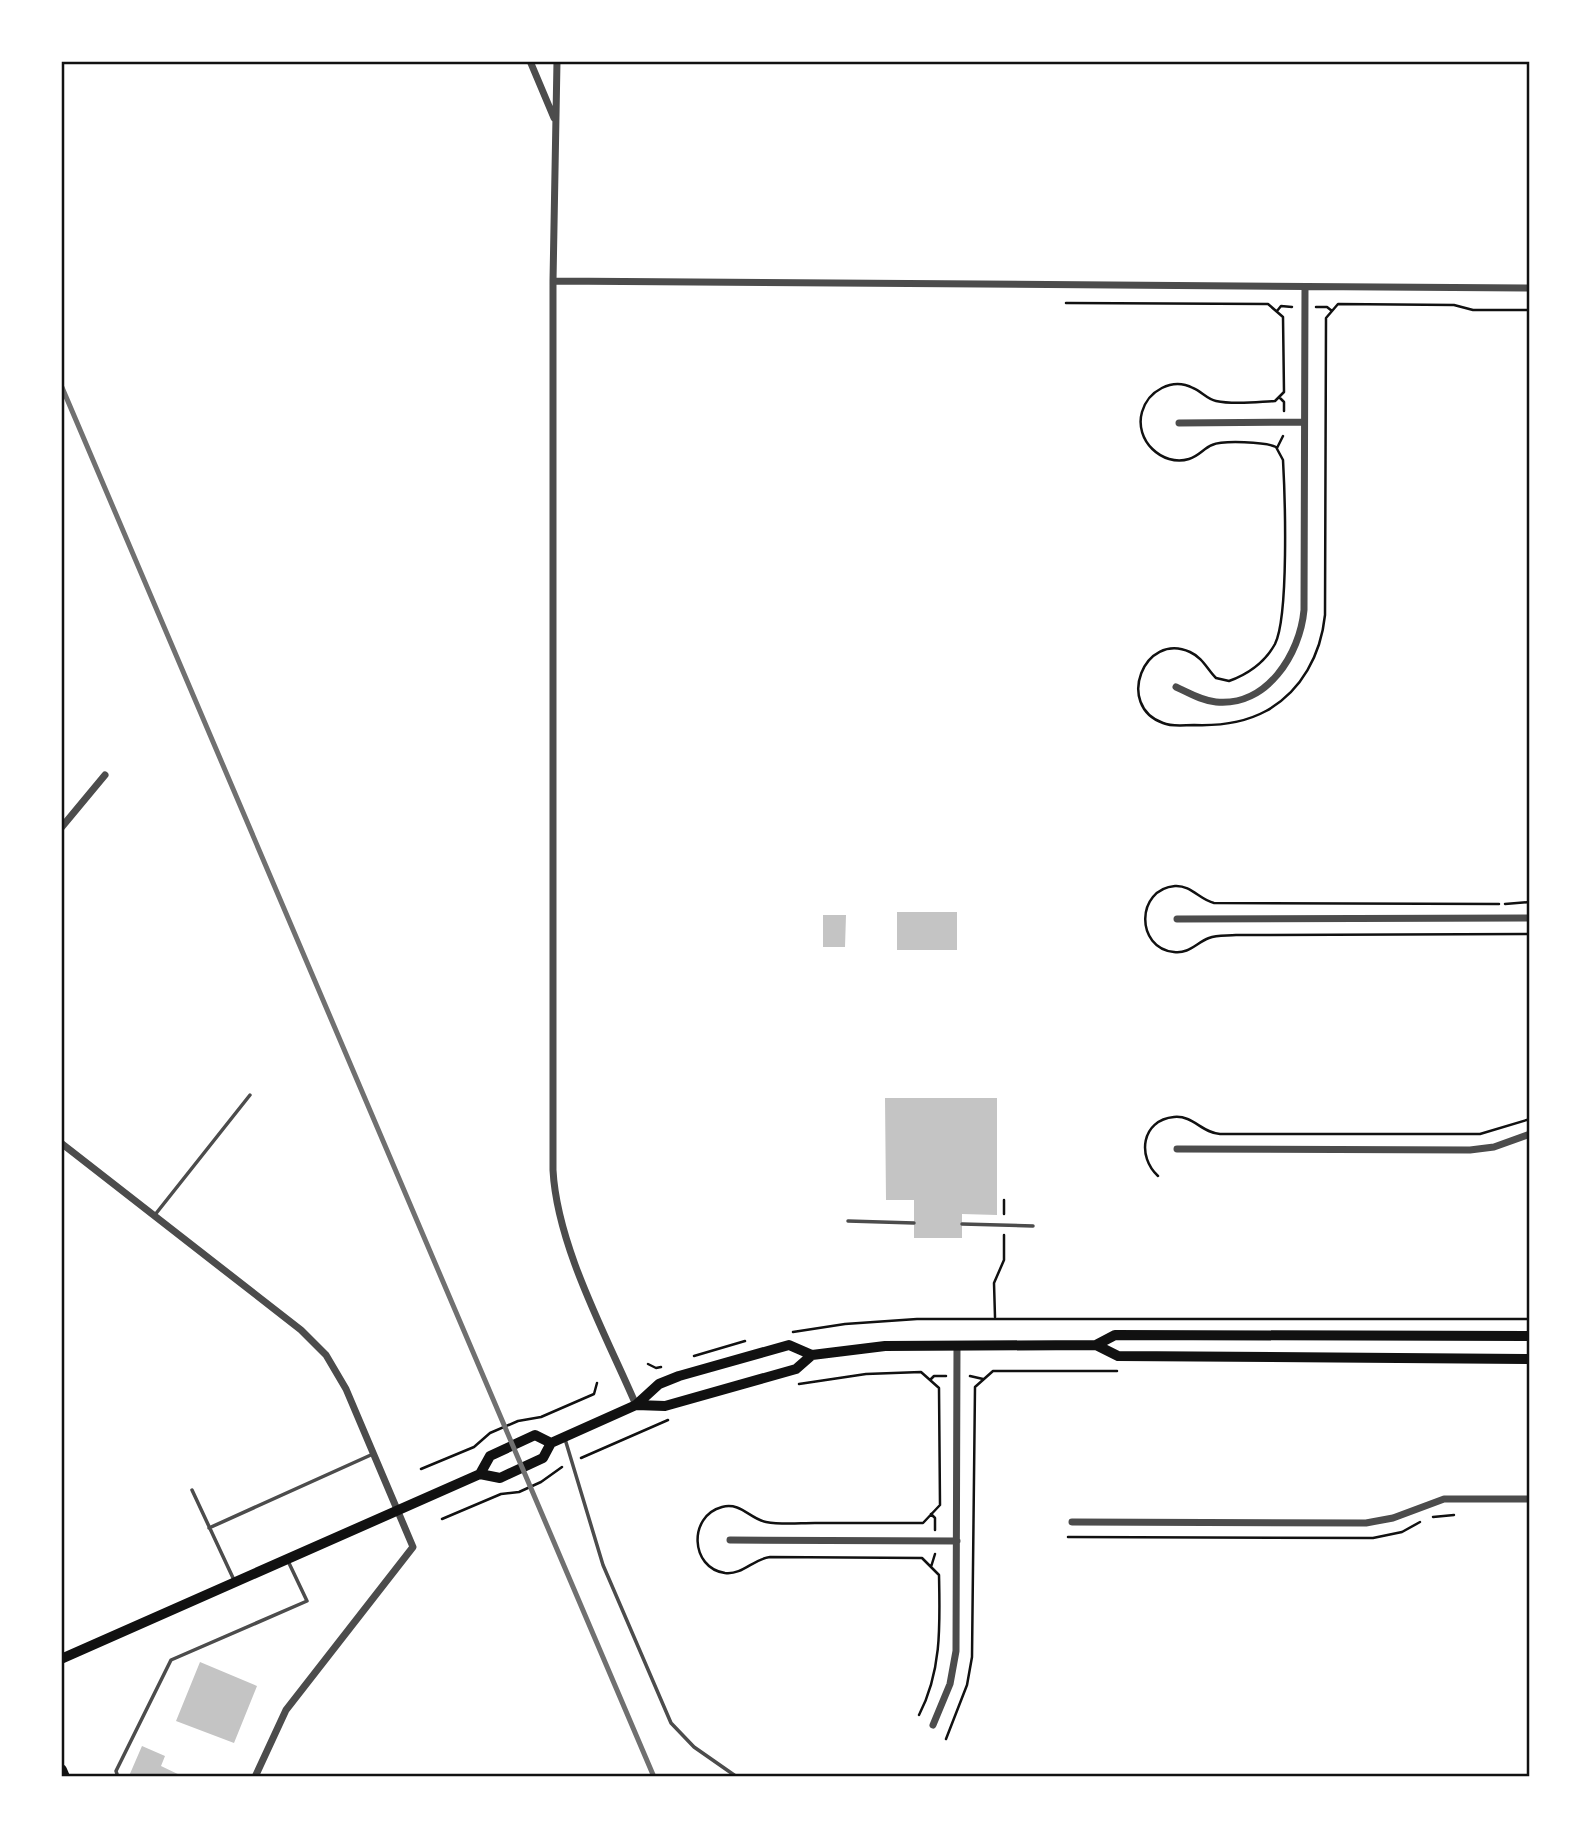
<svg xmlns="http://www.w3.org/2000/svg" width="1591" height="1838" font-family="'Titillium Web',sans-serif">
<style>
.building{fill:#c4c4c4}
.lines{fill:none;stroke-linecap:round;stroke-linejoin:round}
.path{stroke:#111;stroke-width:2.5}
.service{stroke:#4c4c4c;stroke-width:3.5}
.minor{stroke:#4c4c4c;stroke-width:7}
.secondary{stroke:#111;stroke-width:10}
.primary{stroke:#111;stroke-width:12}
.rail{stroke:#707070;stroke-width:5}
.neatline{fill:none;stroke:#111;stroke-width:2.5}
</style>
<rect width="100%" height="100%" fill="#fff"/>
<path class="building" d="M 897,912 L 957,912 L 957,950 L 897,950 Z
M 823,915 L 846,915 L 845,947 L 823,947 Z
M 885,1098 L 997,1098 L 997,1215 L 962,1214 L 962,1238 L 914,1238 L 914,1200 L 886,1200 Z
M 200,1662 L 257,1686 L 234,1743 L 176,1721 Z
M 142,1746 L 165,1756 L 161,1766 L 184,1777 L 129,1776 Z"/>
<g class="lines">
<path class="path" d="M 1066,303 L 1268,304 L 1283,317 L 1284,392 L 1275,401 C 1256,402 1234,405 1216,401 C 1207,399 1201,391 1193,388 C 1172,377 1148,391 1142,412 C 1134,440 1162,467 1189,459 C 1199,456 1204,448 1212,445 C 1223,440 1266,442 1276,447 L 1283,460 C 1285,496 1289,616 1275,644 C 1265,662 1248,674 1229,681 L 1216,678 C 1207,669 1203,658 1190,652 C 1144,631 1115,706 1163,723 C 1172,727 1184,725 1194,725 C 1220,726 1244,723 1266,711 C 1302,691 1321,654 1325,615 L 1326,318 L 1338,304 L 1454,305 L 1473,310 L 1530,310
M 1316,307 L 1327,307 L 1332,311
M 1277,311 L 1281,306 L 1292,307
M 1279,397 L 1284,402 L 1284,411
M 1277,448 L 1283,436
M 1499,904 L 1214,903 C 1200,900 1191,885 1175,886 C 1136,889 1135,948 1174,952 C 1189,954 1196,943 1209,938 C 1217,935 1227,936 1236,935 L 1530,934
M 1505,904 L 1530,902
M 1158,1176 C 1137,1157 1141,1120 1174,1117 C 1193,1115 1202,1133 1220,1134 L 1480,1134 L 1530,1119
M 1004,1214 L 1004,1200
M 995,1317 L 994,1283 L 1004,1260 L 1004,1235
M 793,1332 L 845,1324 L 917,1319 L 1530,1319
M 694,1356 L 745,1341
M 648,1364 L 656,1368 L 661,1367
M 970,1376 L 983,1379
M 930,1380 L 934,1376 L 946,1376
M 799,1384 L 866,1374 L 921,1372 L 939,1388 L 940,1505 L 923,1523 C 887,1523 851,1523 815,1523 C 799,1523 782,1525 766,1522 C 750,1519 741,1502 722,1507 C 688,1516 690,1568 725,1573 C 743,1575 753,1559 770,1557 L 922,1558 L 939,1575 C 940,1624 942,1671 919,1715
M 581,1458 L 668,1420
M 421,1469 L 474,1447 L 490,1433 L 518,1421 L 541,1417 L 594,1394 L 597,1383
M 931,1514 L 935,1518 L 935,1530
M 1433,1517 L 1454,1515
M 442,1519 L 501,1494 L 519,1492 L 541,1482 L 562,1467
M 1068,1537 L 1373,1538 L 1402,1532 L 1420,1522
M 931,1567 L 935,1554
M 946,1739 L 967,1685 L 972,1657 L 975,1387 L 993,1371 L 1117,1371"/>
<path class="service" d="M 154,1216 L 250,1095
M 848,1221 L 914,1223
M 962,1224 L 1033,1226
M 565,1439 L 603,1565 L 671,1723 L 694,1747 L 737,1777
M 192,1490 L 234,1580
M 209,1528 L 373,1454
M 118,1777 L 116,1771 L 171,1660 L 307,1601 L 288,1561"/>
<path class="minor" d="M 530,61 L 554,118
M 557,61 L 553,281 L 553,1170 C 557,1246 606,1335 636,1405
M 553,281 L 1530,288
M 1179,423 L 1304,422
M 1176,687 C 1189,693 1202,701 1216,702 C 1267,707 1300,654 1304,610 L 1305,287
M 61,828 L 105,775
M 1177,919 L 1530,918
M 61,1143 L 301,1330 L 326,1355 L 346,1389 L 413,1547 L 286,1710 L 255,1777
M 1177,1149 L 1470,1150 L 1494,1147 L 1530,1134
M 1072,1522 L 1366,1523 L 1393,1518 L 1444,1499 L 1530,1499
M 730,1540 L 957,1541
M 933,1725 L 950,1684 L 956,1651 L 957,1345"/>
<path class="secondary" d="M 1096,1345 L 1115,1335 L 1530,1336
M 636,1405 L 665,1406 L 796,1369 L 812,1355 L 885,1346 L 1096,1345 L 1118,1356 L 1530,1359
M 480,1474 L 490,1456 L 535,1435 L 551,1443
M 61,1659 L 480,1474 L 500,1478 L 543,1458 L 551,1443 L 636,1405 L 659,1384 L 679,1376 L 789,1345 L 812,1355"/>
<path class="primary" d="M 61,1770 L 64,1777"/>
<path class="rail" d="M 61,385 L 654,1777"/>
</g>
<rect width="1591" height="1838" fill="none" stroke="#ffffff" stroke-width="126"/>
<rect x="63" y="63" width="1465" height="1712" class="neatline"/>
</svg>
